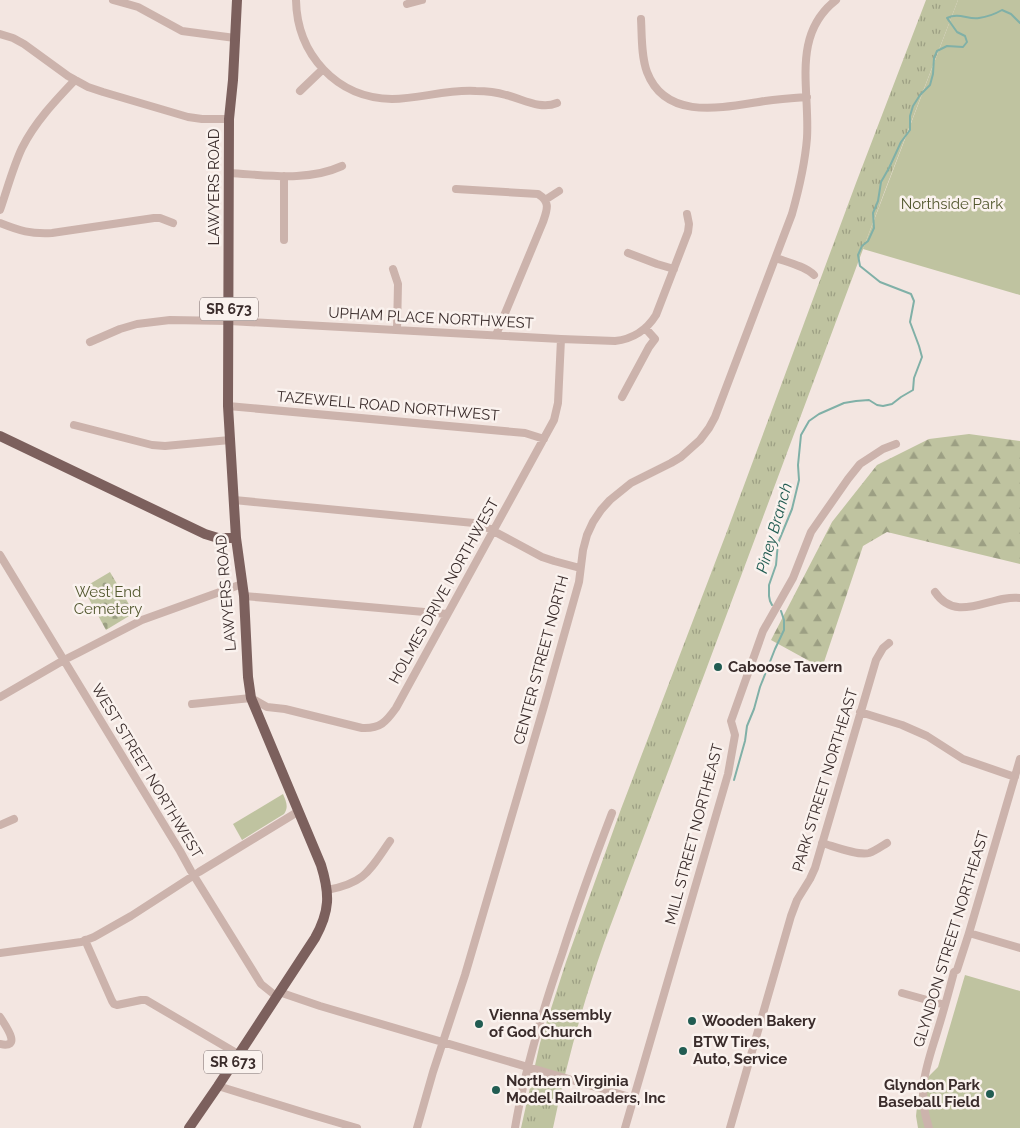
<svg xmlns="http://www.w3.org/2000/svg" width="1020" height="1128" font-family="Raleway,sans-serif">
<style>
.grass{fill:url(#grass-tufts)}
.forest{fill:url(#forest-firs)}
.cemetery{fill:url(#cemetery-stones)}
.park{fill:#bfc3a0}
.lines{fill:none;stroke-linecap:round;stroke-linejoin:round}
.stream{stroke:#80b0a7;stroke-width:2}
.minor{stroke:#ccb3ac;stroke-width:8}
.major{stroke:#7c605d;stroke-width:10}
.poi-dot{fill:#215c52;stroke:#faf2ee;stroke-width:2}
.labels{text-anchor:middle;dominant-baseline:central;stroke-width:5;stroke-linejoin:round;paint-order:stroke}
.shield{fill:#faf2ee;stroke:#746766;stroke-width:1}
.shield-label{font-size:14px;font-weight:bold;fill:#3a2c2b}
.street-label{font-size:15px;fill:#3a2c2b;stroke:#faf2ee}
.park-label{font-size:15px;fill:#53582f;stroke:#faf2ee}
.poi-label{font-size:15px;font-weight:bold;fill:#3a2c2b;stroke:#faf2ee;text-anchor:start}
.water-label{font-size:16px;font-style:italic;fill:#215c52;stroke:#faf2ee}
</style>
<defs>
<pattern id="grass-tufts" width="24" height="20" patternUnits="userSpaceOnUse" patternTransform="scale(1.25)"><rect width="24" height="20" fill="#bfc3a0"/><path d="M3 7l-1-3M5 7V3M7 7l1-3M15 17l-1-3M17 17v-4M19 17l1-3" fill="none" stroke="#9c9f83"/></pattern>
<pattern id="forest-firs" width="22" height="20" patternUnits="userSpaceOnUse" patternTransform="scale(1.25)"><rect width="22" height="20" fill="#bfc3a0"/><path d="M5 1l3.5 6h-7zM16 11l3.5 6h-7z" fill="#9c9f83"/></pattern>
<pattern id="cemetery-stones" width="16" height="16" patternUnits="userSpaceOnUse" patternTransform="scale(1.25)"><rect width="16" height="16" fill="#bfc3a0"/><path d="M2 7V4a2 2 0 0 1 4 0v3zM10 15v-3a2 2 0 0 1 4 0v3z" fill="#9c9f83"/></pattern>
</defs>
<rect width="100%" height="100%" fill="#f3e6e1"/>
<path class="grass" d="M 926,0 L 958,0 L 884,193 L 604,943 C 583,1003 566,1065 553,1128 L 521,1128 L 540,1043 L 566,962 L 621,809 L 726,534 L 856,183 Z"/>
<path class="forest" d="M 969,434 L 1020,441 L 1020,564 L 887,532 L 863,546 L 822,668 L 771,640 L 832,522 L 877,465 L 929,439 Z"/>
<path class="cemetery" d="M 110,572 L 134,613 L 106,630 L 83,588 Z"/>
<path class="park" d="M 958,0 L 1020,0 L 1020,295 L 863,249 Z
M 283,794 C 286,801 289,807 284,814 L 242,840 L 233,824 Z
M 965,975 L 1020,991 L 1020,1128 L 918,1128 L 916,1116 L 918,1097 L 925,1080 L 938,1067 Z"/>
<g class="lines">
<path class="stream" d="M 772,605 L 770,601 L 769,596 L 769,585 L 776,565 L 778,543 L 792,509 L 799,480 L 798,465 L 801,435 L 809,421 L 819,414 L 844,403 L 856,401 L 869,400 L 877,405 L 883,406 L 892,404 L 901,397 L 913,390 L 914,378 L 922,357 L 919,346 L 910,322 L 914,301 L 911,294 L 880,282 L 860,266 L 858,255 L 862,246 L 868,241 L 874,228 L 873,213 L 878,201 L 881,182 L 889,168 L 901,142 L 910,130 L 910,116 L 913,106 L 920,95 L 930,85 L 933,74 L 934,58 L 937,51 L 947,46 L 963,47 L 967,42 L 965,36 L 957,32 L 947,18 C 959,12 968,20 979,18 C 987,17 995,14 1002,10 L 1011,14 L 1020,23
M 734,780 L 745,741 L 747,726 L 754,709 L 760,687 L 775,649 L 784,630 L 784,620 L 781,611"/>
<path class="minor" d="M 113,0 L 138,7 L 182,31 L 235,38
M 296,0 C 297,54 336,98 392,99 C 420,99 447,89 476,91 C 486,91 496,92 506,95 C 523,99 540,110 557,103
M 407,4 L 422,0
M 641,19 C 642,36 641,56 647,72 C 666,122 725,107 765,101 C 779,99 793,98 807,97
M 0,34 L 13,38 L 24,44 L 68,76 L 88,87 L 103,92 L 188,117 L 202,119 L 229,119
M 300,91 L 323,69
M 229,173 C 267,175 307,182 342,166
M 456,189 L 538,194 C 551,202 547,210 543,222 L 496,335
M 545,200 L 559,191
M 0,210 C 7,190 13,167 22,148 C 35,122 55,101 75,80
M 0,223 C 20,231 30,234 52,233 L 154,218 L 160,218 L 173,223
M 284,240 L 284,176
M 628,253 L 657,264 L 674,269
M 776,258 C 787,262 805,266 814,275
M 393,269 L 398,284 L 397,330
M 90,342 L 120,329 L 137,324 L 170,320 L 229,321 L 561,339 L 615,341 C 633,339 646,331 656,315 L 688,232 L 689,224 L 687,214
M 622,397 L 649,347 L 655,339 L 646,329
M 228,406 L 525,433 L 544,439
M 74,425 L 152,445 L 165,446 L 230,440
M 234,500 L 474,523 L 484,526 L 542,557 L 554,561 L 580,568
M 0,555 L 180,851 L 191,871 L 261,984 L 276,996
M 935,592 C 957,625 991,594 1020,598
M 244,596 L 447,614
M 0,697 L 64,660 L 78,653 L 142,620 L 242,584
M 192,704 L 251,698 L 267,707 L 285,709 L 362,728 C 380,729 386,722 396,708 L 554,420 L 558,403 L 561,339
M 860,712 L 902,725 L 927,736 L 963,759 L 1015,777
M 0,825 L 14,819
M 822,843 C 833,846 858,856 869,853 C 875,851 882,846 887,843
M 327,890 C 365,883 369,871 390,841
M 969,933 L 1020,948
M 85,940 L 112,1001 L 114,1004 L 117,1005 L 141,1000 L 146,1000 L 238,1054
M 0,953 L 67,944 L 81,942 L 94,937 L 131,916 L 199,872 L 299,811
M 279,992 L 320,1006 L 633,1098
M 902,993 L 945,1005
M 0,1017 C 5,1025 23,1049 0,1044
M 218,1086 L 309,1114 L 357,1128
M 417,1128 L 433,1072 L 465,975 L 544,706 L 579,582 L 583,550 L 587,535 L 593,522 L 601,510 L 610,500 L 631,483 L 671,463 L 681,457 L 700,440 L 709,428 L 715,417 L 792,214 C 799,189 805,163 807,138 C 810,89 791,35 836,0
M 515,1128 C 525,1068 542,1012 562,954 C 577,907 594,860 612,813
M 625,1128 L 728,774 L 735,735 L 731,721 L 763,631 L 793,578 L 811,532 L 848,479 L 860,464 L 883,449 L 896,444
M 730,1128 L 791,916 L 797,900 L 810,879 L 815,868 L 876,660 L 883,648 L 889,643
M 929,1128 C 916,1089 927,1066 938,1029 C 944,1010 949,991 954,972 L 957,970 L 969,933 L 1020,759"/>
<path class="major" d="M 0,436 L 205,534 L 218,538 L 236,538
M 189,1128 L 218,1086 L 315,938 C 330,911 330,894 321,865 L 251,698 L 248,677 L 244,596 L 236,538 L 228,406 L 229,119 L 233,80 L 237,0"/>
</g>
<g class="poi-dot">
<circle cx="718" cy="667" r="5"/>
<circle cx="692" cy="1021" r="5"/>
<circle cx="479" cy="1024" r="5"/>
<circle cx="683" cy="1051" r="5"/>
<circle cx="496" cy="1090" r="5"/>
<circle cx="990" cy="1094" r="5"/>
</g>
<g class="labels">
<g class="shield">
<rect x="200" y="297.5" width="58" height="23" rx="4"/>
<rect x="204" y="1050.5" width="58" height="23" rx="4"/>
</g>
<g class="shield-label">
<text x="229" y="309">SR 673</text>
<text x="233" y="1062">SR 673</text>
</g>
<g class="street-label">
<text transform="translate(214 187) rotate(-90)">LAWYERS ROAD</text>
<text transform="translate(431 318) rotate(3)">UPHAM PLACE NORTHWEST</text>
<text transform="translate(388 406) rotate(5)">TAZEWELL ROAD NORTHWEST</text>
<text transform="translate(444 591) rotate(-61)">HOLMES DRIVE NORTHWEST</text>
<text transform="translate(226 593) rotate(-95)">LAWYERS ROAD</text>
<text transform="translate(541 660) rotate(-75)">CENTER STREET NORTH</text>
<text transform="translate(147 771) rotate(59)">WEST STREET NORTHWEST</text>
<text transform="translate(825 780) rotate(-73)">PARK STREET NORTHEAST</text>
<text transform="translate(694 834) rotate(-75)">MILL STREET NORTHEAST</text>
<text transform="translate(951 939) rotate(-73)">GLYNDON STREET NORTHEAST</text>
</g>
<g class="park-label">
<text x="952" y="204">Northside Park</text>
<text x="108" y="592">West End<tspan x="108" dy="17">Cemetery</tspan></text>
</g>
<g class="poi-label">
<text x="728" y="667">Caboose Tavern</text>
<text x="489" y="1015">Vienna Assembly<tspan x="489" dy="17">of God Church</tspan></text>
<text x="702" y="1021">Wooden Bakery</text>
<text x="693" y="1042">BTW Tires,<tspan x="693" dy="17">Auto, Service</tspan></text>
<text x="506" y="1081">Northern Virginia<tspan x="506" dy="17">Model Railroaders, Inc</tspan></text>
<text x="980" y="1085" text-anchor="end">Glyndon Park<tspan x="980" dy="17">Baseball Field</tspan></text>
</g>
<g class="water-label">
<text transform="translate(774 528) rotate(-74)">Piney Branch</text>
</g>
</g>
</svg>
